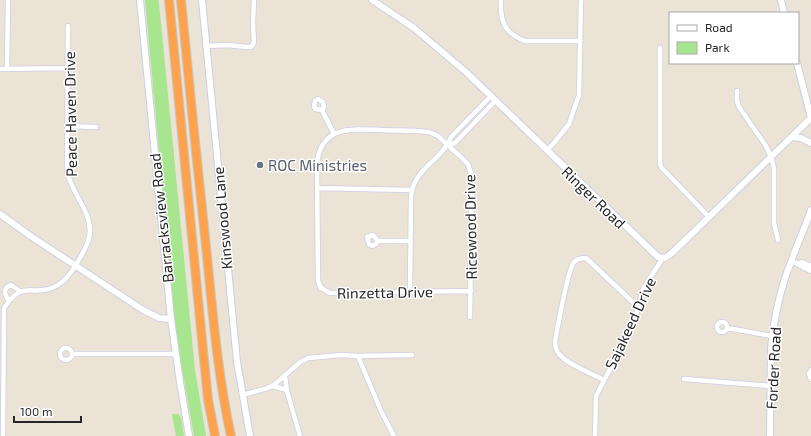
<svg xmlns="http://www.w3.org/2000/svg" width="811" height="436" font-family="'Exo 2',sans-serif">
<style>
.green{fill:#a8e58f}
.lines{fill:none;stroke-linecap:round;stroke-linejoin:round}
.street-casing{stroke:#cccfe1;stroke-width:6}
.secondary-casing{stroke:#cccfe1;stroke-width:8}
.highway-casing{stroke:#c7c7c7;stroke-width:10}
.street{stroke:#fff;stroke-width:4.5}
.secondary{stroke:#fff;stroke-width:6}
.highway{stroke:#ffa24d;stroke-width:8}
.worship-dot{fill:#6b7280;stroke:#fff;stroke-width:1.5}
.labels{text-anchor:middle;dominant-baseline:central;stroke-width:3;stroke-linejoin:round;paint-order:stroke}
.street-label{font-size:15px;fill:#262626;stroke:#fff}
.worship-label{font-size:15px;fill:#5b616d;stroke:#fff;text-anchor:start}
</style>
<rect width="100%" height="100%" fill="#eae3d6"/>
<path class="green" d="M 145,0 L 158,0 L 159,3 L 195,370 L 206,436 L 194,436 L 176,335 Z
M 173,414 L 178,414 L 181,417 L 184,436 L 176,436 L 172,415 Z"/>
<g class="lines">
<g class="street-casing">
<path id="street" d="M 501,0 C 500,21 504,33 525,41 L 580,41
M 206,46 L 228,45 L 247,47 L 251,47 L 254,43 L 253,23 L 254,0
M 660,48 L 660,162 L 661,167 L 709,217
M 0,69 L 69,68
M 7,69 L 8,0
M 737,91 L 737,101 L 739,107 L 766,146 L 771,157 L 774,168 L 774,223 L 778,240
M 322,110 L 315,109 L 314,106 L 315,101 L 318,99 L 323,102 L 324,107 L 322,110 L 334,134
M 68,126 L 96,127
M 448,145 L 455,143 L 496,100
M 547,150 L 554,143 L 569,124 L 579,95 L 581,0
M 317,188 L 411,190
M 378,241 L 373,235 L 367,237 L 369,244 L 372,246 L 376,244 L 378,241 L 410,241
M 791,261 C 798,264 804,268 811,271
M 797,264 L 802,262 L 811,266
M 410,292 L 411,197 C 413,168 442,161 451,137 L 491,96
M 9,301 C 5,295 2,288 11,285 L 20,291
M 470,317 L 472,177 L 468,164 L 463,159 L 438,136 L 429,132 C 413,130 397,131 382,130 C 353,129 321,125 317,163 L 318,281 L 321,288 L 330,293 L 471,291
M717 327a5 5 0 1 1 10 0a5 5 0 1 1-10 0Z
M 727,328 L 772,336
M60 354a6 6 0 1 1 12 0a6 6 0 1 1-12 0Z
M 72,354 L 175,354
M 358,356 L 381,411 L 394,436
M 811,370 L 809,374 L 811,379
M 285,376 L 287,391 L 300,436
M 684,379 L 771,386
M 604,380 C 591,373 568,365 559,354 C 556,350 555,346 555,341 C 558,327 567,271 574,262 C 577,259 582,258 586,258 L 638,307
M 272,386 L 284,389 L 287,391
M 242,395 L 268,388 L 275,384 L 299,363 L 308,358 L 342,355 L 358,356 L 412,355
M 3,436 L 4,308 C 23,279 32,297 54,287 C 66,282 74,269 80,258 C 85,249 90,240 90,230 C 89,208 70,191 67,170 L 68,26
M 595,436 L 596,396 L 634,323 L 643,289 L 653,273 L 663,258"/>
</g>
<g class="secondary-casing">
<path id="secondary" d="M 140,0 L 171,319 L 180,382 L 189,436
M 202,0 L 237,362 L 250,436
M 372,0 L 414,28 L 467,73 L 658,257 L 665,258 L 672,253 L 811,118
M 781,0 L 784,13
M 797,63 L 811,118
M 792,137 L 801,138 L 811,143
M 0,214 L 32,237 L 143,310 L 159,318 L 171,319
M 770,436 L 771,348 C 774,319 780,289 791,262 C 797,244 805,228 811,210"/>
</g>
<g class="highway-casing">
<path id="highway" d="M 169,0 L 203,350 L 208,399 L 215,436
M 181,0 C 189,85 198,171 207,256 C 213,316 218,377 231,436"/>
</g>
<use href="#street" class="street"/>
<use href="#secondary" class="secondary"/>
<use href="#highway" class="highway"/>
</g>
<circle class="worship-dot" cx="260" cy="165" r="4"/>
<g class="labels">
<g class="street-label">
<text transform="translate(70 114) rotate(-91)">Peace Haven Drive</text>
<text transform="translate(594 197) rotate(44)">Ringer Road</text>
<text transform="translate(161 218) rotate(-96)">Barracksview Road</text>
<text transform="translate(222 218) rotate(-95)">Kinswood Lane</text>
<text transform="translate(470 227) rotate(-91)">Ricewood Drive</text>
<text transform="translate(385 292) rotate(-1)">Rinzetta Drive</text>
<text transform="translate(630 323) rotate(-65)">Sajakeed Drive</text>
<text transform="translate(773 368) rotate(-87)">Forder Road</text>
</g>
<g class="worship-label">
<text x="268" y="165">ROC Ministries</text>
</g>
</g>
<rect x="669" y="12" width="130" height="52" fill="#ffffff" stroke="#a8a8a8"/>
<rect x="677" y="25" width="20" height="6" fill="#ffffff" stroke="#a8a8a8"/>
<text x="705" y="32" font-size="12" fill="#262626">Road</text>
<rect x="677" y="42" width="20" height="12" fill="#a8e58f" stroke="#a8a8a8"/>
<text x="705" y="52" font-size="12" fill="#262626">Park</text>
<path d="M14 416v6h67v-6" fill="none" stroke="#262626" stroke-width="2"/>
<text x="20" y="416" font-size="12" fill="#262626" stroke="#ffffff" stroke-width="3" paint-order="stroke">100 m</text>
</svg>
